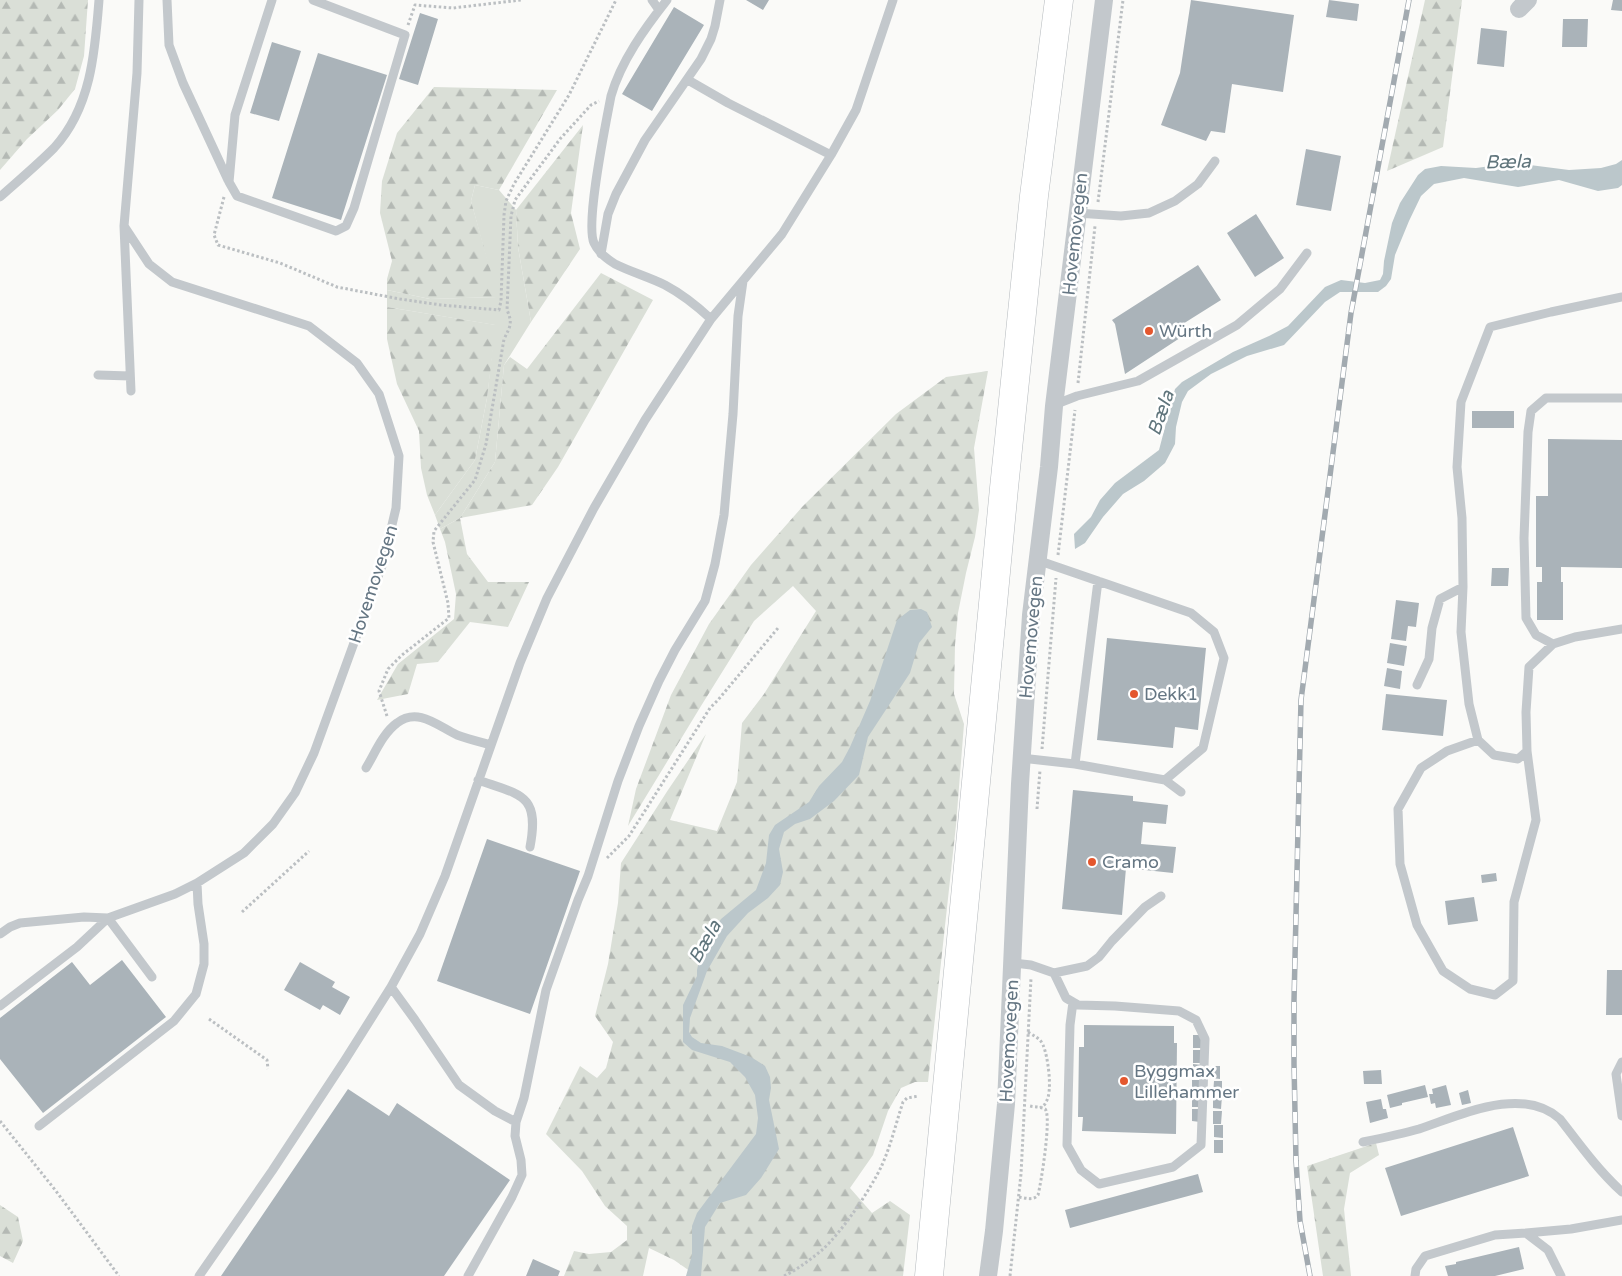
<svg xmlns="http://www.w3.org/2000/svg" width="1622" height="1276" font-family="'Varela Round',sans-serif">
<style>
.green{fill:#dadfd7}
.forest{fill:url(#forest-firs)}
.water{fill:#bbc7cb}
.building{fill:#aab3b9}
.lines{fill:none;stroke-linecap:round;stroke-linejoin:round}
.trunk-casing{stroke:#b4b9bd;stroke-width:29}
.path{stroke:#bbbfc2;stroke-width:3;stroke-dasharray:2.5 2.5;stroke-linecap:butt}
.service{stroke:#c3c8cc;stroke-width:9}
.minor{stroke:#c3c8cc;stroke-width:18}
.trunk{stroke:#fff;stroke-width:28}
.rail-casing{stroke:#a2aab0;stroke-width:5.5}
.rail{stroke:#fff;stroke-width:4;stroke-dasharray:11;stroke-linecap:butt}
.poi-dot{fill:#e4572e;stroke:#fff;stroke-width:2}
.labels{text-anchor:middle;dominant-baseline:central;stroke-width:5;stroke-linejoin:round;paint-order:stroke}
.street-label{font-size:18px;fill:#657683;stroke:#fff}
.poi-label{font-size:18px;fill:#657683;stroke:#fff;text-anchor:start}
.water-label{font-size:19px;font-style:italic;fill:#60757c;stroke:#fff}
</style>
<defs>
<pattern id="forest-firs" width="22" height="20" patternUnits="userSpaceOnUse" patternTransform="scale(1.25)"><rect width="22" height="20" fill="#dadfd7"/><path d="M5 1l3.5 6h-7zM16 11l3.5 6h-7z" fill="#b4b9b4"/></pattern>
</defs>
<rect width="100%" height="100%" fill="#fafaf8"/>
<path class="green" d="M 475,185 L 499,190 L 516,210 L 518,247 L 531,322 L 504,365 L 495,462 L 460,518 L 440,529 L 435,515 L 475,460 L 487,398 L 495,325 L 387,307 L 387,290 L 430,299 L 497,297 L 471,201 Z"/>
<path class="forest" d="M 0,0 L 88,0 L 84,56 L 75,89 L 58,110 L 27,139 L 0,170 Z
M 1425,0 L 1462,0 L 1443,147 L 1387,171 Z
M 434,87 L 557,90 L 499,190 L 475,185 L 471,201 L 498,297 L 430,299 L 387,290 L 387,279 L 392,261 L 380,213 L 382,181 L 397,133 Z
M 583,125 L 571,213 L 580,249 L 531,322 L 518,247 L 516,210 Z
M 601,273 L 653,300 L 558,467 L 532,505 L 460,518 L 467,554 L 488,582 L 529,582 L 508,627 L 470,622 L 438,662 L 417,664 L 408,694 L 377,700 L 398,664 L 454,619 L 456,594 L 445,542 L 440,529 L 460,518 L 495,462 L 504,365 L 510,357 L 527,369 Z
M 387,307 L 496,325 L 487,398 L 475,460 L 435,515 L 427,495 L 421,468 L 419,431 L 397,384 L 387,339 Z
M 988,371 L 974,448 L 979,510 L 975,537 L 966,573 L 958,613 L 955,645 L 954,694 L 964,724 L 956,825 L 928,1082 L 915,1082 L 901,1088 L 888,1111 L 873,1155 L 850,1188 L 872,1213 L 890,1201 L 910,1215 L 903,1276 L 697,1276 L 674,1260 L 649,1248 L 643,1276 L 564,1276 L 574,1251 L 589,1254 L 611,1252 L 627,1240 L 627,1226 L 605,1206 L 582,1171 L 546,1134 L 580,1066 L 597,1078 L 606,1068 L 613,1042 L 595,1016 L 608,964 L 618,903 L 621,863 L 668,790 L 706,734 L 670,820 L 717,831 L 737,782 L 742,723 L 764,694 L 816,611 L 793,586 L 754,621 L 701,706 L 628,826 L 636,789 L 671,695 L 709,624 L 751,565 L 803,506 L 896,414 L 946,377 Z
M 1376,1143 L 1379,1155 L 1350,1173 L 1344,1209 L 1351,1276 L 1323,1276 L 1307,1166 Z
M 0,1205 L 18,1217 L 23,1241 L 13,1263 L 0,1256 Z"/>
<path class="water" d="M 1622,160 L 1622,185 L 1618,188 L 1598,191 L 1559,180 L 1518,187 L 1464,178 L 1434,184 L 1421,196 L 1409,221 L 1395,255 L 1391,279 L 1386,286 L 1378,292 L 1340,292 L 1325,302 L 1284,345 L 1247,356 L 1211,374 L 1188,391 L 1182,402 L 1176,427 L 1175,444 L 1165,463 L 1144,481 L 1123,494 L 1103,517 L 1085,543 L 1075,549 L 1074,534 L 1091,517 L 1100,500 L 1115,483 L 1159,450 L 1175,389 L 1182,382 L 1233,352 L 1269,336 L 1288,326 L 1325,287 L 1341,280 L 1365,283 L 1380,280 L 1383,274 L 1384,261 L 1392,223 L 1400,203 L 1418,175 L 1425,169 L 1441,166 L 1476,168 L 1514,163 L 1569,170 L 1601,168 L 1616,164 Z
M 921,609 L 927,612 L 932,627 L 919,643 L 910,673 L 868,737 L 859,775 L 834,801 L 810,819 L 795,824 L 784,832 L 779,849 L 783,872 L 780,885 L 768,898 L 748,913 L 727,936 L 707,971 L 690,1018 L 689,1032 L 692,1037 L 701,1043 L 722,1046 L 751,1057 L 765,1066 L 770,1077 L 771,1088 L 769,1100 L 779,1149 L 761,1178 L 746,1195 L 720,1203 L 705,1227 L 701,1276 L 686,1276 L 692,1255 L 692,1226 L 697,1213 L 756,1134 L 758,1118 L 755,1095 L 745,1077 L 730,1062 L 692,1050 L 683,1042 L 683,1005 L 697,976 L 697,970 L 702,947 L 721,919 L 756,890 L 766,863 L 769,835 L 775,825 L 809,802 L 819,786 L 842,762 L 850,747 L 870,701 L 897,620 L 910,610 Z"/>
<path class="building" d="M 746,0 L 769,0 L 763,10 Z
M 1191,0 L 1294,15 L 1283,92 L 1232,84 L 1225,133 L 1211,131 L 1206,141 L 1161,125 L 1180,73 Z
M 1329,0 L 1359,4 L 1357,21 L 1326,17 Z
M 1613,0 L 1622,0 L 1622,11 L 1611,10 Z
M 674,7 L 704,25 L 652,111 L 622,94 Z
M 420,13 L 438,19 L 418,85 L 399,79 Z
M 1563,19 L 1588,19 L 1587,47 L 1562,47 Z
M 1481,28 L 1507,31 L 1504,67 L 1477,64 Z
M 272,42 L 301,51 L 279,121 L 250,113 Z
M 318,53 L 387,75 L 341,220 L 272,198 Z
M 1306,149 L 1341,156 L 1331,211 L 1296,205 Z
M 1256,214 L 1284,258 L 1255,277 L 1227,233 Z
M 1198,265 L 1221,300 L 1178,327 L 1183,336 L 1125,374 L 1115,324 L 1112,320 Z
M 1472,411 L 1514,411 L 1514,428 L 1472,428 Z
M 1548,439 L 1622,440 L 1622,568 L 1561,567 L 1561,582 L 1563,582 L 1563,620 L 1537,620 L 1537,582 L 1542,582 L 1542,567 L 1536,567 L 1536,496 L 1548,496 Z
M 1492,568 L 1509,568 L 1508,586 L 1491,586 Z
M 1396,600 L 1419,603 L 1416,627 L 1408,626 L 1406,641 L 1391,639 Z
M 1107,638 L 1206,648 L 1198,730 L 1175,727 L 1173,748 L 1097,740 Z
M 1390,643 L 1407,646 L 1404,666 L 1387,663 Z
M 1387,668 L 1402,671 L 1400,689 L 1384,686 Z
M 1386,694 L 1447,700 L 1443,736 L 1382,730 Z
M 1073,790 L 1133,796 L 1133,801 L 1168,805 L 1166,824 L 1143,822 L 1141,844 L 1176,847 L 1173,873 L 1126,868 L 1122,915 L 1062,909 Z
M 487,839 L 580,871 L 530,1014 L 437,981 Z
M 1496,873 L 1497,881 L 1482,883 L 1481,875 Z
M 1474,897 L 1478,921 L 1448,925 L 1445,901 Z
M 122,960 L 166,1017 L 43,1113 L 0,1059 L 0,1018 L 72,962 L 90,985 Z
M 300,962 L 335,982 L 332,987 L 350,997 L 340,1015 L 323,1005 L 320,1010 L 284,990 Z
M 1607,970 L 1622,970 L 1622,1015 L 1606,1015 Z
M 1084,1025 L 1174,1026 L 1174,1043 L 1177,1043 L 1176,1134 L 1082,1131 L 1083,1117 L 1078,1117 L 1079,1047 L 1084,1047 Z
M 1193,1035 L 1202,1035 L 1202,1048 L 1193,1048 Z
M 1193,1050 L 1202,1050 L 1202,1063 L 1193,1063 Z
M 1193,1064 L 1202,1065 L 1202,1077 L 1193,1077 Z
M 1212,1066 L 1220,1066 L 1220,1079 L 1212,1078 Z
M 1381,1070 L 1382,1084 L 1364,1084 L 1363,1071 Z
M 1192,1080 L 1201,1080 L 1201,1093 L 1192,1093 Z
M 1214,1081 L 1222,1081 L 1222,1094 L 1213,1094 Z
M 1425,1085 L 1428,1097 L 1402,1103 L 1402,1105 L 1390,1108 L 1387,1095 Z
M 1446,1085 L 1451,1105 L 1436,1108 L 1435,1103 L 1431,1104 L 1429,1094 L 1433,1094 L 1432,1089 Z
M 348,1089 L 389,1116 L 397,1103 L 510,1180 L 444,1276 L 221,1276 Z
M 1468,1090 L 1471,1103 L 1462,1105 L 1459,1093 Z
M 1192,1094 L 1201,1094 L 1201,1107 L 1192,1107 Z
M 1213,1095 L 1222,1096 L 1221,1109 L 1213,1108 Z
M 1381,1099 L 1383,1109 L 1386,1109 L 1388,1118 L 1370,1123 L 1366,1102 Z
M 1192,1109 L 1201,1109 L 1200,1122 L 1192,1121 Z
M 1213,1111 L 1222,1111 L 1221,1124 L 1213,1124 Z
M 1214,1125 L 1223,1125 L 1223,1138 L 1214,1137 Z
M 1513,1127 L 1529,1176 L 1401,1216 L 1385,1168 Z
M 1214,1140 L 1223,1140 L 1223,1153 L 1214,1153 Z
M 1198,1174 L 1203,1192 L 1070,1228 L 1065,1210 Z
M 1519,1247 L 1524,1269 L 1495,1276 L 1448,1276 L 1445,1266 L 1456,1264 L 1456,1262 Z
M 533,1259 L 560,1271 L 558,1276 L 526,1276 Z"/>
<g class="lines">
<g class="trunk-casing">
<path id="trunk" d="M 929,1276 L 1004,488 L 1034,196 L 1059,0"/>
</g>
<path class="path" d="M 408,25 L 415,5 L 453,8 L 521,0
M 224,197 L 214,235 L 218,245 L 280,263 L 337,287 L 400,299 L 441,305 L 499,310 L 501,301 L 504,215 L 506,201 L 514,184 L 569,95 L 616,0
M 1098,202 L 1123,0
M 1078,383 L 1095,226
M 1058,555 L 1075,410
M 387,716 L 379,691 L 388,669 L 402,655 L 449,618 L 448,603 L 433,542 L 434,531 L 475,480 L 486,444 L 504,339 C 510,327 513,323 507,310 L 511,216 L 515,200 L 560,139 L 591,105 L 599,101
M 1042,749 L 1056,578
M 1037,809 L 1040,770
M 607,858 L 629,836 L 710,708 L 718,700 L 778,628
M 242,912 L 309,851
M 209,1019 L 267,1060 L 268,1069
M 1028,1032 C 1034,1036 1040,1038 1043,1045 C 1048,1056 1053,1092 1046,1102 C 1045,1105 1043,1106 1040,1108
M 0,1121 L 56,1191 L 119,1276
M 1019,1197 C 1026,1198 1033,1201 1038,1195 C 1041,1184 1052,1115 1045,1109 C 1042,1107 1034,1107 1030,1106
M 784,1276 C 798,1269 810,1260 822,1250 C 842,1232 871,1189 882,1165 C 891,1145 896,1123 903,1102 L 907,1098 L 919,1096
M 1010,1276 L 1021,1174 L 1031,978"/>
<path class="service" d="M 167,0 L 169,45 L 183,83 L 228,180
M 272,0 L 235,115 L 229,182 L 237,196 L 336,231 L 346,226 L 354,208 L 405,35 L 313,0
M 652,0 L 659,10
M 667,0 C 645,28 621,61 611,96 C 606,123 585,223 594,243 C 598,252 607,259 615,264 C 631,272 649,277 665,285 C 682,294 697,306 711,319
M 688,80 L 728,103 L 831,155
M 0,197 C 18,181 37,165 54,148 C 91,108 95,52 99,0
M 1077,213 L 1121,216 L 1149,213 L 1175,201 L 1198,184 L 1215,161
M 601,254 L 608,214 L 616,194 L 645,140 L 701,59 L 711,39 L 715,26 L 720,0
M 1622,297 L 1551,312 L 1490,327 L 1461,402 L 1457,467 L 1462,518 L 1463,587 L 1461,632 L 1469,704 L 1478,740 L 1494,755 L 1518,759 L 1527,751 L 1526,712 L 1529,667 L 1553,644 L 1575,637 L 1622,629
M 98,375 L 130,376
M 131,391 L 124,226 L 137,73 L 139,0
M 1054,405 L 1077,396 L 1138,381 L 1237,325 L 1280,289 L 1307,253
M 1037,560 L 1191,613 L 1214,632 L 1224,658 L 1203,748 L 1165,780
M 1553,644 L 1536,635 L 1526,618 L 1524,538 L 1528,432 L 1531,411 L 1546,398 L 1622,398
M 1417,685 L 1429,659 L 1432,628 L 1440,599 L 1463,587
M 1478,740 L 1447,751 L 1421,768 L 1398,809 L 1400,864 L 1417,925 L 1443,971 L 1470,989 L 1495,995 L 1513,981 L 1514,902 L 1536,820 L 1527,751
M 1021,758 L 1075,764 L 1165,780 L 1181,792
M 1075,764 L 1098,581
M 366,768 C 375,753 383,733 397,723 C 418,707 438,726 457,735 C 468,739 480,742 491,745
M 478,780 C 521,795 540,794 530,847
M 108,918 L 152,977
M 0,934 L 10,927 L 20,923 L 84,917 L 108,918 L 175,894 L 197,883 L 244,853 L 273,824 L 295,793 L 314,753 L 383,563 L 396,508 L 399,456 L 379,394 L 357,363 L 309,326 L 172,282 L 149,264 L 124,226
M 1013,963 L 1031,965 L 1054,973 L 1066,998 L 1078,1005 L 1115,1006 L 1179,1011 L 1196,1020 L 1205,1039 L 1201,1145 L 1173,1167 L 1099,1184 L 1081,1170 L 1067,1145 L 1070,1025 L 1073,1002
M 1054,973 L 1087,966 L 1099,957 L 1112,941 L 1145,907 L 1161,896
M 391,987 L 415,1020 L 459,1085 L 495,1111 L 516,1122
M 0,1006 L 77,947 L 108,918
M 1622,1062 L 1616,1074 L 1622,1116
M 39,1126 L 174,1021 L 196,994 L 204,964 L 204,944 L 198,904 L 197,883
M 1363,1142 C 1382,1138 1401,1134 1419,1129 C 1461,1115 1522,1085 1560,1119 C 1580,1145 1598,1170 1622,1192
M 1526,1233 L 1571,1229 L 1622,1220
M 199,1276 L 272,1171 L 345,1060 L 391,987 L 420,934 L 445,876 L 520,663 L 547,598 L 594,508 L 645,420 L 711,319 L 782,234 L 831,155 L 856,110 L 893,0
M 468,1276 L 512,1197 L 522,1175 L 521,1160 L 515,1136 L 516,1122 L 524,1098 L 546,990 L 578,900 L 588,876 L 618,781 L 639,726 L 659,681 L 675,650 L 705,601 L 715,564 L 724,515 L 733,414 L 738,316 L 743,281
M 1415,1276 L 1416,1269 L 1425,1256 L 1495,1235 L 1526,1233 L 1548,1250 L 1561,1276"/>
<path class="minor" d="M 1519,9 L 1528,0
M 988,1276 L 994,1231 L 1006,1104 L 1020,784 L 1031,615 L 1049,467 L 1054,406 L 1104,0"/>
<use href="#trunk" class="trunk"/>
<g class="rail-casing">
<path id="rail" d="M 1310,1276 L 1300,1221 L 1296,1161 L 1294,1064 L 1294,1001 L 1301,700 L 1351,313 L 1409,0"/>
</g>
<use href="#rail" class="rail"/>
</g>
<g class="poi-dot">
<circle cx="1149" cy="331" r="5"/>
<circle cx="1134" cy="694" r="5"/>
<circle cx="1092" cy="862" r="5"/>
<circle cx="1124" cy="1081" r="5"/>
</g>
<g class="labels">
<g class="street-label">
<text transform="translate(1075 234) rotate(-84)">Hovemovegen</text>
<text transform="translate(373 584) rotate(-72)">Hovemovegen</text>
<text transform="translate(1031 637) rotate(-85)">Hovemovegen</text>
<text transform="translate(1009 1041) rotate(-87)">Hovemovegen</text>
</g>
<g class="poi-label">
<text x="1159" y="331">Würth</text>
<text x="1144" y="694">Dekk1</text>
<text x="1102" y="862">Cramo</text>
<text x="1134" y="1071">Byggmax<tspan x="1134" dy="21">Lillehammer</tspan></text>
</g>
<g class="water-label">
<text transform="translate(1508 162) rotate(-1)">Bæla</text>
<text transform="translate(1161 413) rotate(-71)">Bæla</text>
<text transform="translate(705 942) rotate(-60)">Bæla</text>
</g>
</g>
</svg>
